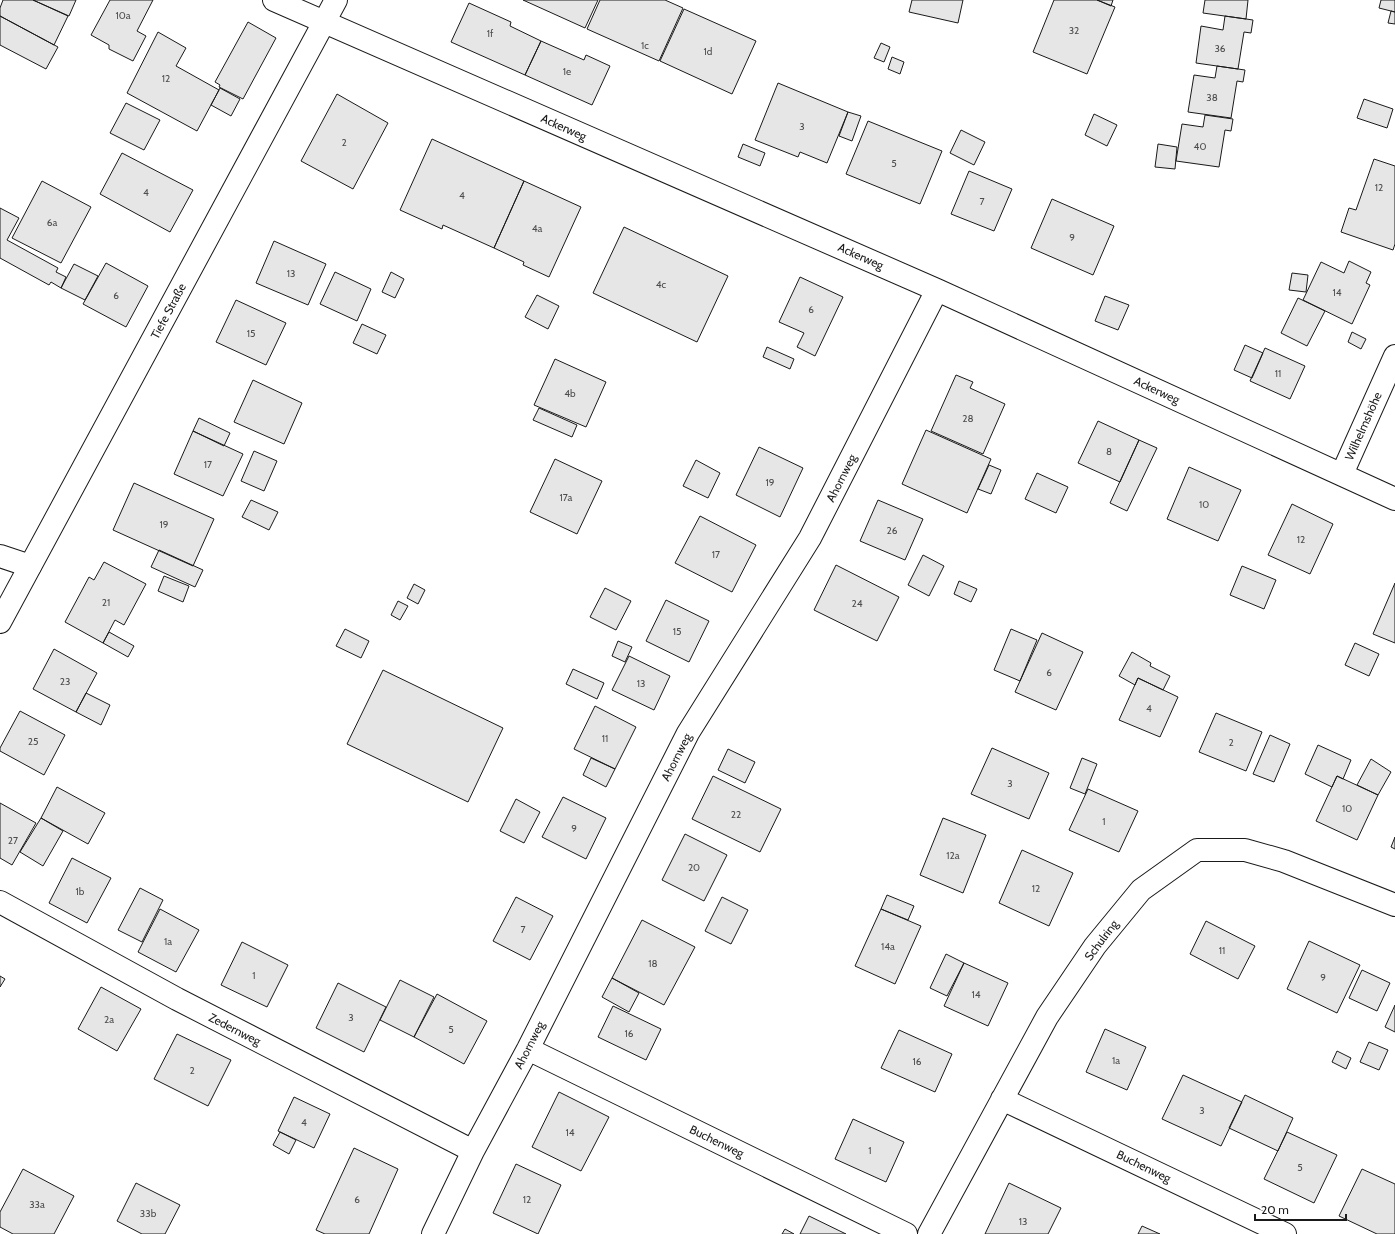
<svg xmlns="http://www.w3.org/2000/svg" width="1395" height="1234" font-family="Cabin,sans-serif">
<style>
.building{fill:#e6e6e6;stroke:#1a1a1a}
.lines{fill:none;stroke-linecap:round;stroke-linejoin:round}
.minor-casing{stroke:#1a1a1a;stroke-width:24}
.secondary-casing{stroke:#1a1a1a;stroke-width:24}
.minor{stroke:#fff;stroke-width:22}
.secondary{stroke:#fff;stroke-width:22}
.labels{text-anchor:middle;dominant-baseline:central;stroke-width:3;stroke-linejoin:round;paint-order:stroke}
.number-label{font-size:10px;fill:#4d4d4d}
.street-label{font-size:12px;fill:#1a1a1a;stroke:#fff}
</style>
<rect width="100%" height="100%" fill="#fff"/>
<path class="building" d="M 3,0 L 33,0 L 68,16 L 54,45 L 0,16 L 0,8 Z
M 33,0 L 76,0 L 69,16 Z
M 110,0 L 153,0 L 137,31 L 146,36 L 133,61 L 109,49 L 109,45 L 91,35 Z
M 523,0 L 598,0 L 585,28 Z
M 600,0 L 665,0 L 683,8 L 659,61 L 587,29 Z
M 912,0 L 963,0 L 958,23 L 909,12 Z
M 1054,0 L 1097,0 L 1115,7 L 1087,74 L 1033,52 Z
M 1097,0 L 1113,0 L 1111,6 Z
M 1205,0 L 1248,0 L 1246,19 L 1203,13 Z
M 1381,0 L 1395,0 L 1395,12 L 1379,8 Z
M 469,3 L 511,22 L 510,26 L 541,41 L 525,75 L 451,42 Z
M 684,9 L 756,41 L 732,94 L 660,61 Z
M 1391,11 L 1395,12 L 1395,24 L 1388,23 Z
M 0,16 L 58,47 L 46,69 L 0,45 Z
M 1225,16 L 1253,20 L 1251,33 L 1244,32 L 1238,69 L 1196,63 L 1201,26 L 1223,30 Z
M 248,22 L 276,38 L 243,99 L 219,87 L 220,85 L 215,82 Z
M 158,32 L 186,48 L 176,66 L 219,90 L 197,131 L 127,93 Z
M 541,41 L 584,60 L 586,55 L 610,66 L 592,105 L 525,75 Z
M 881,43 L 890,47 L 884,62 L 874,58 Z
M 892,57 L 904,62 L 900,74 L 888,69 Z
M 1217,66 L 1245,70 L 1243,82 L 1237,81 L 1231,118 L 1188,112 L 1194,75 L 1215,78 Z
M 778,83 L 848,112 L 827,163 L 800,152 L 798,157 L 755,140 Z
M 220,88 L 240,99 L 231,116 L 211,105 Z
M 337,94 L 388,123 L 353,189 L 301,161 Z
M 1364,99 L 1393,109 L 1387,128 L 1357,118 Z
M 126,103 L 160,120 L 144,150 L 110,133 Z
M 848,112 L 861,116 L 852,141 L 839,136 Z
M 1094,114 L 1117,125 L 1107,146 L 1085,135 Z
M 1205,115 L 1233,119 L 1231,131 L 1225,130 L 1219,167 L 1176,161 L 1182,124 L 1203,127 Z
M 868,121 L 942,151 L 920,204 L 846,174 Z
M 961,130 L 985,142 L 974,165 L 950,153 Z
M 432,139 L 524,181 L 494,248 L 443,225 L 442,229 L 400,210 Z
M 743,144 L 765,153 L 760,166 L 738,157 Z
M 1158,144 L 1177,147 L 1175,169 L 1155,167 Z
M 122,153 L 193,190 L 170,232 L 100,194 Z
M 1374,159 L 1395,166 L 1395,244 L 1393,250 L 1341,232 L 1349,208 L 1356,210 Z
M 969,171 L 1012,189 L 994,231 L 951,214 Z
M 42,181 L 91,207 L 61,263 L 12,238 Z
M 524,181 L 581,207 L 549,277 L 523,265 L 524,262 L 494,248 Z
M 1052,199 L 1114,226 L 1093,275 L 1031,248 Z
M 0,208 L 19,218 L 7,240 L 58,268 L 56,272 L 66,277 L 61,288 L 51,282 L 49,285 L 0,258 Z
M 624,227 L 728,276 L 697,342 L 593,293 Z
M 274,241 L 326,264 L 308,305 L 256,283 Z
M 1349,261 L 1371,272 L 1366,283 L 1370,285 L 1352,324 L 1303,300 L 1321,262 L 1344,273 Z
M 106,263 L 148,286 L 126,327 L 83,304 Z
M 74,264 L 98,276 L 85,300 L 61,288 Z
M 335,272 L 371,289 L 357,321 L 320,304 Z
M 391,272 L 404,279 L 395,298 L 382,292 Z
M 1292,273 L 1308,275 L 1306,292 L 1289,290 Z
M 800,277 L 843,297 L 815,356 L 797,347 L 804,333 L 779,322 Z
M 537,295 L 559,306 L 548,329 L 525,317 Z
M 1105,296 L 1129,305 L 1118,330 L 1095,321 Z
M 1298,298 L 1325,311 L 1307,346 L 1281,333 Z
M 236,300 L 286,323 L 266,365 L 216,342 Z
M 362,324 L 386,335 L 377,354 L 353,343 Z
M 1352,332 L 1366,339 L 1361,349 L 1348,342 Z
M 1245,345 L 1263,353 L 1252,378 L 1234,370 Z
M 767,347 L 794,359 L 790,369 L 763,357 Z
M 1265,348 L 1305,366 L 1290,399 L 1250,381 Z
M 555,359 L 606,382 L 586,427 L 534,405 Z
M 956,375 L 973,382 L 970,388 L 1005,404 L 983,454 L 931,431 Z
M 253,380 L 302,403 L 284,444 L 234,422 Z
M 539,408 L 577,425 L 572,437 L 533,420 Z
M 199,418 L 230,433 L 224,446 L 193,431 Z
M 1098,421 L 1139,440 L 1120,482 L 1078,463 Z
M 926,430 L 991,459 L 967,513 L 902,484 Z
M 193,431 L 243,454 L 223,496 L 174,474 Z
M 1139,440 L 1157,448 L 1127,511 L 1110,503 Z
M 759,447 L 803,468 L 780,517 L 736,495 Z
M 254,451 L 277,461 L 264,491 L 241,481 Z
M 555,459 L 602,481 L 577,534 L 530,512 Z
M 696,460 L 720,473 L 708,498 L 683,486 Z
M 989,465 L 1001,470 L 991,494 L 978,489 Z
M 1189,467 L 1241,490 L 1218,541 L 1167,519 Z
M 1037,473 L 1068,487 L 1056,513 L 1025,499 Z
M 134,483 L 214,519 L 193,566 L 113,530 Z
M 251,500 L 278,512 L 269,530 L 242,517 Z
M 878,500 L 923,519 L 905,560 L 860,541 Z
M 1292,504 L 1333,524 L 1310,574 L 1268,555 Z
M 700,516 L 756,545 L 732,592 L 675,563 Z
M 159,550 L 203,570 L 195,587 L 151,567 Z
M 923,555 L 944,566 L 929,596 L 908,585 Z
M 104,562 L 146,584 L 124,625 L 115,620 L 103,643 L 65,622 L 89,577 L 94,580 Z
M 836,565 L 899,597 L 877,641 L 814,610 Z
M 1242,566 L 1276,580 L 1264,609 L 1230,595 Z
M 164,576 L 189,586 L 183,602 L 158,591 Z
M 959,581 L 977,589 L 971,602 L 954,594 Z
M 1395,583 L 1395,643 L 1373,634 Z
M 414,584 L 425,590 L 418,604 L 407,598 Z
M 605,588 L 631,601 L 616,630 L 590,617 Z
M 666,600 L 709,621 L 689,662 L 646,641 Z
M 398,601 L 408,606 L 400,620 L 391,615 Z
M 345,629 L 369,641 L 361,658 L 336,646 Z
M 1011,629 L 1037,640 L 1020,681 L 994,670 Z
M 109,632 L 134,646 L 128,657 L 103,643 Z
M 1042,633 L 1083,652 L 1056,710 L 1015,692 Z
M 618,641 L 632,647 L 625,662 L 612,656 Z
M 1355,643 L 1379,654 L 1369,676 L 1345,665 Z
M 54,649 L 97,673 L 76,712 L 33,689 Z
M 1132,652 L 1151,663 L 1150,666 L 1170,676 L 1163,690 L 1138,678 L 1135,685 L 1119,676 Z
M 629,656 L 670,676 L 654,710 L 612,690 Z
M 573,669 L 604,683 L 597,699 L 566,684 Z
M 383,670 L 503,728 L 468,802 L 347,744 Z
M 1138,678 L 1178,697 L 1160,737 L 1119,720 Z
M 86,693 L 110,705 L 101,725 L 76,712 Z
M 595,706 L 636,727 L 615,769 L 574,749 Z
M 20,711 L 65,735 L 44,775 L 0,751 L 0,748 Z
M 1216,713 L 1262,732 L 1246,771 L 1199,752 Z
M 1270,735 L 1290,744 L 1274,782 L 1253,774 Z
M 1318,745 L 1351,760 L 1343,779 L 1337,776 L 1332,787 L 1305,774 Z
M 992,748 L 1049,773 L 1029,819 L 971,794 Z
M 728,749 L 755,762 L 745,783 L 718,770 Z
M 591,758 L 615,769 L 606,787 L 583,775 Z
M 1082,758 L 1097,764 L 1085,794 L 1070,788 Z
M 1371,759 L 1391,772 L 1378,795 L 1357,785 Z
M 713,776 L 781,809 L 760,852 L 692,819 Z
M 1337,776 L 1378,795 L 1357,840 L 1316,821 Z
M 57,787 L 105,813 L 88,844 L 41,818 Z
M 1088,789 L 1138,811 L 1119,852 L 1069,830 Z
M 563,797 L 606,818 L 586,859 L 542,837 Z
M 516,799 L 540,812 L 524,843 L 500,831 Z
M 0,803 L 36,823 L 12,865 L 0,858 Z
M 41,818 L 63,831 L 43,866 L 20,852 Z
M 943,818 L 986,835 L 963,893 L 920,875 Z
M 685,834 L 727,855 L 704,901 L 662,880 Z
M 1395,837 L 1395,849 L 1391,847 Z
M 1022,850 L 1073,873 L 1049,926 L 999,903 Z
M 72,858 L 111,878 L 87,923 L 49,903 Z
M 140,888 L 163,900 L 142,942 L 118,930 Z
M 887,895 L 914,906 L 908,920 L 881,909 Z
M 516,897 L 553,916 L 530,960 L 493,941 Z
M 722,897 L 748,910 L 731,944 L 705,931 Z
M 160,909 L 199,930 L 176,972 L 138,952 Z
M 881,909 L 921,926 L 895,984 L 855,966 Z
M 642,920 L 695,947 L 664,1005 L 612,978 Z
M 1206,921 L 1255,946 L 1238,979 L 1190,954 Z
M 1309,941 L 1360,965 L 1337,1013 L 1287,989 Z
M 242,942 L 288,965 L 267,1007 L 221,985 Z
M 946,954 L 964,963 L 947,996 L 930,988 Z
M 964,963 L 1008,983 L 988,1026 L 944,1006 Z
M 1362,970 L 1390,983 L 1377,1011 L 1349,998 Z
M 0,976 L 5,979 L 0,987 Z
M 612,978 L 639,993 L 629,1012 L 602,997 Z
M 400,980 L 434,997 L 414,1037 L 380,1020 Z
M 338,983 L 386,1007 L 364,1052 L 316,1028 Z
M 101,987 L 141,1009 L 117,1051 L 78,1029 Z
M 437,994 L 487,1021 L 464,1064 L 414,1037 Z
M 1395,1005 L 1395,1032 L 1385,1027 Z
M 613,1006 L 661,1029 L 646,1060 L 598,1037 Z
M 1105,1029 L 1146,1047 L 1127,1090 L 1086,1072 Z
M 899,1030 L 952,1054 L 935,1092 L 881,1068 Z
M 177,1034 L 231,1060 L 208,1106 L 154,1079 Z
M 1369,1042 L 1388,1050 L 1379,1070 L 1360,1062 Z
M 1337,1051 L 1351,1058 L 1346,1069 L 1332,1062 Z
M 1183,1075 L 1242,1102 L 1221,1146 L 1162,1119 Z
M 559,1092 L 609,1117 L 581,1171 L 532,1147 Z
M 1245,1095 L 1293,1118 L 1278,1151 L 1229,1128 Z
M 294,1097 L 330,1114 L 314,1148 L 278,1131 Z
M 853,1119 L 904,1142 L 886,1182 L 835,1159 Z
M 280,1132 L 296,1140 L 289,1154 L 273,1145 Z
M 1287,1132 L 1337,1155 L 1314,1203 L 1264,1179 Z
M 354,1148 L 398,1169 L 369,1234 L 325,1234 L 316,1230 Z
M 516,1164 L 561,1185 L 538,1234 L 493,1213 Z
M 23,1169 L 74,1196 L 54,1234 L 13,1234 L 0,1227 L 0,1212 Z
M 1362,1169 L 1395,1184 L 1395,1234 L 1377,1234 L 1339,1216 Z
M 136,1183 L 180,1205 L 165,1234 L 142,1234 L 117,1221 Z
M 1009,1183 L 1061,1208 L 1048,1234 L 985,1234 Z
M 809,1216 L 846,1234 L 800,1234 Z
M 1142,1226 L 1160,1234 L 1138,1234 Z
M 785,1229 L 794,1234 L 782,1234 Z"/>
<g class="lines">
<g class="minor-casing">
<path id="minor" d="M 274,0 L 937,290 L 1395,499
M 1342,474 L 1395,356
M 0,556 L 30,566
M 0,902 L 177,999 L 473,1151
M 528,1049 L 906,1234
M 1002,1099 L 1285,1234
M 433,1234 L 473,1151 L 528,1049 L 688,733 L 810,538 L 937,290
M 929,1234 L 1047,1017 L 1095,946 L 1141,890 L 1197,850 L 1245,850 L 1284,861 L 1395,905"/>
</g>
<g class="secondary-casing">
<path id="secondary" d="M 0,622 L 336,0"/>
</g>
<use href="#minor" class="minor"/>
<use href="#secondary" class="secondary"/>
</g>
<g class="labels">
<g class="number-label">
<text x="123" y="15">10a</text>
<text x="1074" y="30">32</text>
<text x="490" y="33">1f</text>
<text x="645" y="45">1c</text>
<text x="1220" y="48">36</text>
<text x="708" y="51">1d</text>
<text x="567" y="71">1e</text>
<text x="166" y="78">12</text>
<text x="1212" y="97">38</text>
<text x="802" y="126">3</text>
<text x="344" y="142">2</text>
<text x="1200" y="146">40</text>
<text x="894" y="163">5</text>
<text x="1379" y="187">12</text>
<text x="146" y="192">4</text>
<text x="462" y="195">4</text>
<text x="982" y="201">7</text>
<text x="52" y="222">6a</text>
<text x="537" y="228">4a</text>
<text x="1072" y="237">9</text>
<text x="291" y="273">13</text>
<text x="661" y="284">4c</text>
<text x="1337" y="292">14</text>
<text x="116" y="295">6</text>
<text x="811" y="309">6</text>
<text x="251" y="333">15</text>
<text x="1278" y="373">11</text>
<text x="570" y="393">4b</text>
<text x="968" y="418">28</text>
<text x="1109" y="451">8</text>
<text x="208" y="464">17</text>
<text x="770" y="482">19</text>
<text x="566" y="497">17a</text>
<text x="1204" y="504">10</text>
<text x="164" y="524">19</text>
<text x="892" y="530">26</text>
<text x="1301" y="539">12</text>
<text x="716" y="554">17</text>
<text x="106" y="602">21</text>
<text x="857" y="603">24</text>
<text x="677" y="631">15</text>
<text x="1049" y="672">6</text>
<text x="65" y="681">23</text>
<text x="641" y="683">13</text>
<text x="1149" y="708">4</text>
<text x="605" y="738">11</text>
<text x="33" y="741">25</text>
<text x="1231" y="742">2</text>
<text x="1010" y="783">3</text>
<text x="1347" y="808">10</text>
<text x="736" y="814">22</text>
<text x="1104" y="821">1</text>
<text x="574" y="828">9</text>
<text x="13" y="840">27</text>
<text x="953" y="855">12a</text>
<text x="694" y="867">20</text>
<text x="1036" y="888">12</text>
<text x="80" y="891">1b</text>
<text x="523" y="929">7</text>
<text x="168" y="941">1a</text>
<text x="888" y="946">14a</text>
<text x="1222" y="950">11</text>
<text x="653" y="963">18</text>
<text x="254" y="975">1</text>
<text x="1323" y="977">9</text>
<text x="976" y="994">14</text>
<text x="351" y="1017">3</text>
<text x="109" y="1019">2a</text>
<text x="451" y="1029">5</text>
<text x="629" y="1033">16</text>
<text x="1116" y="1060">1a</text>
<text x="917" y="1061">16</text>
<text x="192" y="1070">2</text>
<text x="1202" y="1110">3</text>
<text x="304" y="1122">4</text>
<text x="570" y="1132">14</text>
<text x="870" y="1150">1</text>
<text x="1300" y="1167">5</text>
<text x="357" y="1199">6</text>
<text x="527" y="1199">12</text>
<text x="37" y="1204">33a</text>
<text x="148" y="1213">33b</text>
<text x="1023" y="1221">13</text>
</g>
<g class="street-label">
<text transform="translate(564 127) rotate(24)">Ackerweg</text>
<text transform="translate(861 256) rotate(24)">Ackerweg</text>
<text transform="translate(168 311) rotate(-62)">Tiefe Straße</text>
<text transform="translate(1157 390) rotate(25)">Ackerweg</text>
<text transform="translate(1363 426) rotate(-66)">Wilhelmshöhe</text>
<text transform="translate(841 478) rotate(-63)">Ahornweg</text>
<text transform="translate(676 757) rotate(-63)">Ahornweg</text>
<text transform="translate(1101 940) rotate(-53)">Schulring</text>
<text transform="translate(235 1029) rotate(27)">Zedernweg</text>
<text transform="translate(529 1045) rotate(-63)">Ahornweg</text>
<text transform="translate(717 1141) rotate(26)">Buchenweg</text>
<text transform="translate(1144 1166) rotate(26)">Buchenweg</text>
</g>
</g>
<path d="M1255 1214v6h91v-6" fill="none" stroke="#1a1a1a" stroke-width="2"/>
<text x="1261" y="1214" font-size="12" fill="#1a1a1a" stroke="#ffffff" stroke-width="3" paint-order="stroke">20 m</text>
</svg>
